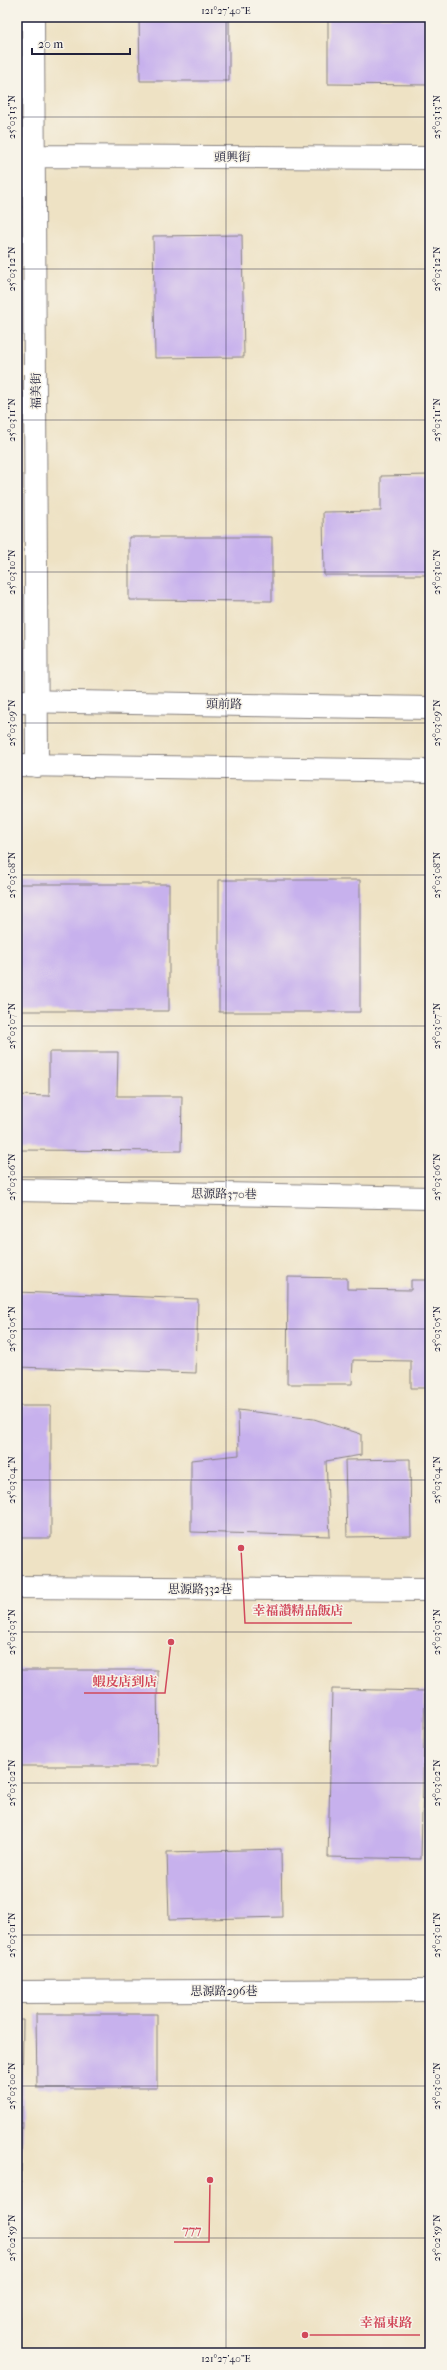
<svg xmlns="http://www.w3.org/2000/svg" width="447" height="2370" font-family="'IM FELL French Canon','Noto Serif TC',serif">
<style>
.building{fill:#c7b1ed}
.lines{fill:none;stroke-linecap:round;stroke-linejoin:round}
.minor-casing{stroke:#888280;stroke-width:24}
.tertiary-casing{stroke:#888280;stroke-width:24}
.minor{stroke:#fff;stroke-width:22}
.tertiary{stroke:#fff;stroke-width:22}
.ticks{fill:none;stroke:#22223b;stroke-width:1;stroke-opacity:0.45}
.labels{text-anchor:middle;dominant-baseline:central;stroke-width:3;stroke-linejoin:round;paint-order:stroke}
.street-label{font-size:12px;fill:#22223b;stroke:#f7f3e8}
.leader{fill:none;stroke:#d1495b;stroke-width:1.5}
.callout-dot{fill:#d1495b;stroke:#f7f3e8;stroke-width:1.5}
.callout-label{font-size:13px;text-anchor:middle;font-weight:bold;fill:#d1495b;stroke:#f7f3e8;stroke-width:3;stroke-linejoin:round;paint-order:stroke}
.neatline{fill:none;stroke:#22223b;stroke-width:1.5}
.ticks-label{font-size:10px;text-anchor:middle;fill:#22223b}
</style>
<rect width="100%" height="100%" fill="#f7f3e8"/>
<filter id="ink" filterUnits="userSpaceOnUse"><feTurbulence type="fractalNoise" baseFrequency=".025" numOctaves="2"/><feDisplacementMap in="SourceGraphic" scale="8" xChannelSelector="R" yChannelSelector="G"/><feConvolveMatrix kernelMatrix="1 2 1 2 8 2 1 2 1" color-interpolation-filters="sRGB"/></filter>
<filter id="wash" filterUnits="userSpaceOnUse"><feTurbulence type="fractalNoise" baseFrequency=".012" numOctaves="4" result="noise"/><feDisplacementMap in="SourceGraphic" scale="16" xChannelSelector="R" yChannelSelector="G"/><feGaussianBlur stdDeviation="0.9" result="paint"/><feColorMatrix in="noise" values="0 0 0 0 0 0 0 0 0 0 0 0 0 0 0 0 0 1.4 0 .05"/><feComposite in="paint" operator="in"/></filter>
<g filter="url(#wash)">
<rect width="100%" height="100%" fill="#eee2c4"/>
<g id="blocks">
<path class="building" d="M 139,17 L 229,17 L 229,81 L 140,81 Z
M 328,17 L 430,17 L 430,85 L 328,84 Z
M 242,235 L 244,357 L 155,358 L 153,236 Z
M 430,475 L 430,575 L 324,575 L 323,512 L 381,511 L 381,476 Z
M 129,537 L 272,537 L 272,601 L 129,600 Z
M 219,880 L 360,880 L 360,1012 L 219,1012 Z
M 17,884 L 169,884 L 169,1011 L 17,1011 Z
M 49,1052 L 118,1052 L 117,1096 L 182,1096 L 181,1151 L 17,1150 L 17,1095 L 49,1096 Z
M 288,1277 L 347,1278 L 347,1289 L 411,1290 L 411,1280 L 430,1280 L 430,1388 L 411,1388 L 411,1361 L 353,1360 L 352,1384 L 287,1384 Z
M 17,1292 L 198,1299 L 196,1373 L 17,1367 Z
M 17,1406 L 51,1406 L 51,1538 L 17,1538 Z
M 238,1410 L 314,1419 L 361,1434 L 361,1455 L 326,1461 L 330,1536 L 191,1532 L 191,1460 L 239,1455 Z
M 410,1459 L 411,1536 L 347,1537 L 345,1460 Z
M 17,1670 L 157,1670 L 158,1766 L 17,1766 Z
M 332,1689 L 425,1691 L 421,1859 L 328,1857 Z
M 281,1849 L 282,1917 L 169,1920 L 167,1852 Z
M 36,2014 L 157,2014 L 157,2088 L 37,2088 Z
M 17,2020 L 23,2020 L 19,2348 L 17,2348 Z"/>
</g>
</g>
<g filter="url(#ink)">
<use href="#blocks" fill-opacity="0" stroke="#888280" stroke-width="1"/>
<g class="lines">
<g class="minor-casing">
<path id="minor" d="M 33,17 L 37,766
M 34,156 L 430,158
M 17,1190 L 430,1198
M 17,1587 L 430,1590
M 17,1992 L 430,1990"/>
</g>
<g class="tertiary-casing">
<path id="tertiary" d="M 17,701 L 430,708
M 17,765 L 430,771"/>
</g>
<use href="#minor" class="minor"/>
<use href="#tertiary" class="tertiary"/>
</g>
</g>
<path class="ticks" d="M 226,17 L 226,2353M 17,117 L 430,117M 17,269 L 430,269M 17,420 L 430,420M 17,572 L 430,572M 17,723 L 430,723M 17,875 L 430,875M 17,1026 L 430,1026M 17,1177 L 430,1177M 17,1329 L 430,1329M 17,1480 L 430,1480M 17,1632 L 430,1632M 17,1783 L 430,1783M 17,1935 L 430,1935M 17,2086 L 430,2086M 17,2238 L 430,2238"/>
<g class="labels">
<g class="street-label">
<text x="232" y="157">頭興街</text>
<text transform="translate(36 391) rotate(-90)">福美街</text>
<text transform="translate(224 704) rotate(1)">頭前路</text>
<text transform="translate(224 1194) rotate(1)">思源路370巷</text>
<text x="200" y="1589">思源路332巷</text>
<text x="224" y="1991">思源路296巷</text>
</g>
</g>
<path class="leader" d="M241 1548L245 1623H352M171 1642L165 1693H84M210 2180L209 2242H174M305 2335L352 2335H420"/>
<g class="callout-dot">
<circle cx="241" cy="1548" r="4"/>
<circle cx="171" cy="1642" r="4"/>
<circle cx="210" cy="2180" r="4"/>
<circle cx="305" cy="2335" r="4"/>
</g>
<g class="callout-label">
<text x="298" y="1615">幸福讚精品飯店</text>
<text x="125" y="1686">蝦皮店到店</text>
<text x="192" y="2234">777</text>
<text x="386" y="2327">幸福東路</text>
</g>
<rect width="447" height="2370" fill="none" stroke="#f7f3e8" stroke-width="44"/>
<path d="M32 48v6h98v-6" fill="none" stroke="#22223b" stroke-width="2"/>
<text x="38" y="48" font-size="12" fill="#22223b" stroke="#f7f3e8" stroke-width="3" paint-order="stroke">20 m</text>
<rect x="22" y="22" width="403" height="2326" class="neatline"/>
<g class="ticks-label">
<text x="226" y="14">121°27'40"E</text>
<text transform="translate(11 117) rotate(-90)" y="4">25°03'13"N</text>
<text transform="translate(436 117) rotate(-90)" y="4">25°03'13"N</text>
<text transform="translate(11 269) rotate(-90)" y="4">25°03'12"N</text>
<text transform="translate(436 269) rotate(-90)" y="4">25°03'12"N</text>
<text transform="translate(11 420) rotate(-90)" y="4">25°03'11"N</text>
<text transform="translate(436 420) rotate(-90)" y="4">25°03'11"N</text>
<text transform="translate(11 572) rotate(-90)" y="4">25°03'10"N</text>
<text transform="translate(436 572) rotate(-90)" y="4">25°03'10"N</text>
<text transform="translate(11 723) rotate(-90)" y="4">25°03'09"N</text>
<text transform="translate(436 723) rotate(-90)" y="4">25°03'09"N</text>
<text transform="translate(11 875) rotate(-90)" y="4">25°03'08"N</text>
<text transform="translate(436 875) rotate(-90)" y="4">25°03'08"N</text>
<text transform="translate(11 1026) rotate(-90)" y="4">25°03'07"N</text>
<text transform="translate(436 1026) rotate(-90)" y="4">25°03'07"N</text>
<text transform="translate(11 1177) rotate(-90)" y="4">25°03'06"N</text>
<text transform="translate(436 1177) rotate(-90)" y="4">25°03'06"N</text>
<text transform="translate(11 1329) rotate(-90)" y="4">25°03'05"N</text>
<text transform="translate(436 1329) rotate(-90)" y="4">25°03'05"N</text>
<text transform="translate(11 1480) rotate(-90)" y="4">25°03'04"N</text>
<text transform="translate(436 1480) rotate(-90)" y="4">25°03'04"N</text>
<text transform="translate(11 1632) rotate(-90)" y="4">25°03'03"N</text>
<text transform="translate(436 1632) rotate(-90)" y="4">25°03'03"N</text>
<text transform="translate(11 1783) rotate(-90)" y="4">25°03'02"N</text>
<text transform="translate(436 1783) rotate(-90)" y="4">25°03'02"N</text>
<text transform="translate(11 1935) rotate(-90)" y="4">25°03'01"N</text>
<text transform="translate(436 1935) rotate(-90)" y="4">25°03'01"N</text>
<text transform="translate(11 2086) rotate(-90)" y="4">25°03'00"N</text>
<text transform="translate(436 2086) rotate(-90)" y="4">25°03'00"N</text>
<text transform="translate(11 2238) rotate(-90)" y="4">25°02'59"N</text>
<text transform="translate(436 2238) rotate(-90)" y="4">25°02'59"N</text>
<text x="226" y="2362">121°27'40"E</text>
</g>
</svg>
